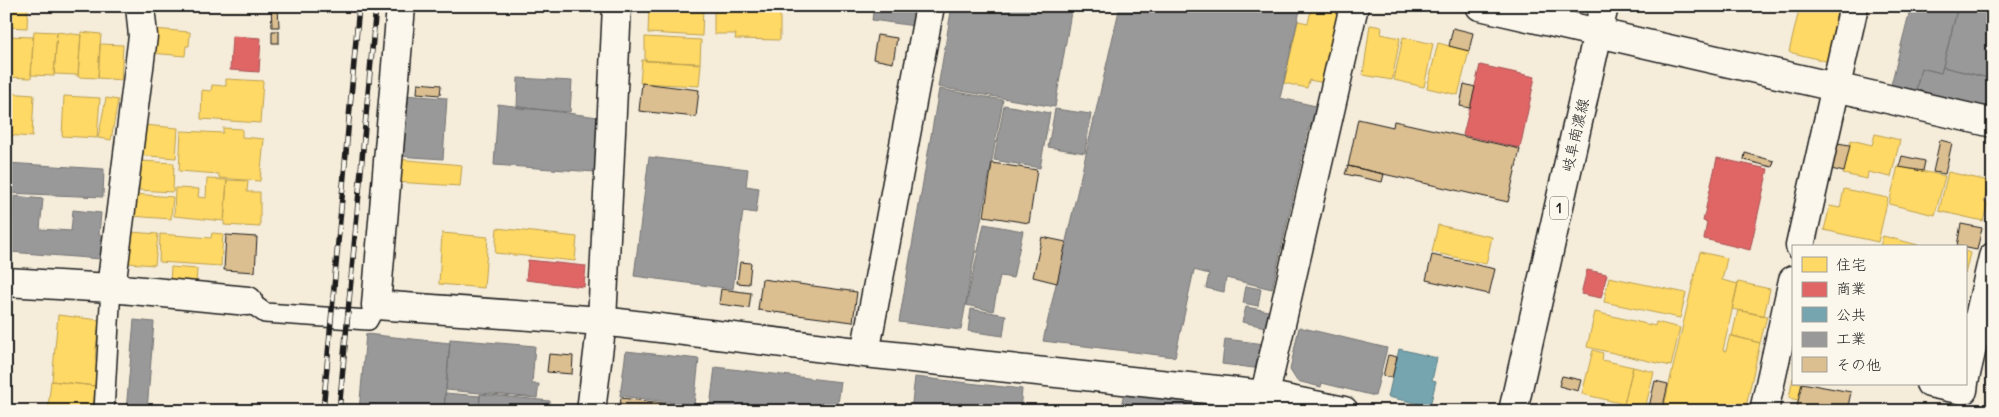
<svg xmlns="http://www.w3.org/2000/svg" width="1999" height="417" font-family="Delius,'Klee One',sans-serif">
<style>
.homes{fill:#ffd966;stroke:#bba050}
.shops{fill:#e06666;stroke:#a55050}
.public{fill:#76a5af;stroke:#5b7c83}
.industry{fill:#999;stroke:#747474}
.building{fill:#dcbf90;stroke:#1c1c1c}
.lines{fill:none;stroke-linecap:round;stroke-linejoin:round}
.lane-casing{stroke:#1c1c1c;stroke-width:22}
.street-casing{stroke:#1c1c1c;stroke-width:31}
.primary-casing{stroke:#1c1c1c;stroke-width:31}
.lane{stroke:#fbf7ec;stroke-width:19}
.street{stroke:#fbf7ec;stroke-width:28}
.primary{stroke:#fbf7ec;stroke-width:28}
.rail-casing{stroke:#1c1c1c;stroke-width:5.5}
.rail{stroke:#fbf7ec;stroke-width:4;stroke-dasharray:11;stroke-linecap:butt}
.labels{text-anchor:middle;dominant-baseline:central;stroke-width:5;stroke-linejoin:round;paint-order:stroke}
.shield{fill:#fbf7ec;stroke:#5f5e5a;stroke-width:1}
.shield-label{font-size:14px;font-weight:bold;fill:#1c1c1c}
.street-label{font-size:15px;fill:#1c1c1c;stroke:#fbf7ec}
</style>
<rect width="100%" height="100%" fill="#f5ecda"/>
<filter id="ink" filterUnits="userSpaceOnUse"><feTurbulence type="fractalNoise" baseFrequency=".02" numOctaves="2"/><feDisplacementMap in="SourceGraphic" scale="10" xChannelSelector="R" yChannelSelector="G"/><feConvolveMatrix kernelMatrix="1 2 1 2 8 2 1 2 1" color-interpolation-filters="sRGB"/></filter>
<g filter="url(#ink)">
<path class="homes" d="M 6,6 L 28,6 L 27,28 L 6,27 Z
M 649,6 L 703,6 L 702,36 L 648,33 Z
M 714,6 L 780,6 L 780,40 L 735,39 L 736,34 L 714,34 Z
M 1312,6 L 1346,6 L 1325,83 L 1309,80 L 1307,88 L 1284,83 L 1298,21 L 1308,23 Z
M 1549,6 L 1566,6 L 1565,10 Z
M 1800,6 L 1843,6 L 1830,62 L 1789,52 Z
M 1370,25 L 1382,27 L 1381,34 L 1400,38 L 1392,80 L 1363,75 Z
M 153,29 L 190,32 L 189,46 L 186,46 L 185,56 L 151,53 Z
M 34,31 L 57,32 L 54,76 L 31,75 Z
M 57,32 L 81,35 L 78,75 L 54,74 Z
M 81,32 L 101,34 L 98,78 L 78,77 Z
M 6,36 L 33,37 L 31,78 L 6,77 Z
M 645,37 L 701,40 L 700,63 L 645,61 Z
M 1403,37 L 1433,44 L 1424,87 L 1394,80 Z
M 1438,43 L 1469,51 L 1458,95 L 1427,88 Z
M 100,44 L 123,45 L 121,80 L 98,78 Z
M 642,60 L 701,64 L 699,86 L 640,83 Z
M 226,79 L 263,81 L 260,123 L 201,119 L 202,90 L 211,91 L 212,85 L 226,86 Z
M 6,93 L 34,95 L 32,137 L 6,135 Z
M 64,96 L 100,98 L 97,138 L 62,136 Z
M 106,98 L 118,100 L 111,140 L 98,138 Z
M 143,125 L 178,128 L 176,158 L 135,155 Z
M 223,128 L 242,129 L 242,137 L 264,139 L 260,181 L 219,178 L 219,174 L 179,171 L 181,131 L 223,133 Z
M 1875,134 L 1900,140 L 1891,177 L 1868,172 L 1867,179 L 1843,174 L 1851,140 L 1872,145 Z
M 397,159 L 462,165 L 460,186 L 395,182 Z
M 140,161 L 174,163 L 173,192 L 138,190 Z
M 1898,166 L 1945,176 L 1935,215 L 1889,204 Z
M 1948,172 L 1989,181 L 1984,202 L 1988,203 L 1983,221 L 1939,211 Z
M 207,179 L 227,180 L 224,221 L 174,216 L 175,188 L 199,189 L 198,197 L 206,198 Z
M 227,180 L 248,181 L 247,192 L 260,192 L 260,227 L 224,225 Z
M 1844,189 L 1888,198 L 1878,242 L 1824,230 L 1830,206 L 1840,208 Z
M 133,194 L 173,197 L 171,219 L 131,216 Z
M 6,209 L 9,209 L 6,243 Z
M 1438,225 L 1492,237 L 1486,264 L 1432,252 Z
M 497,228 L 577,237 L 575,261 L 495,253 Z
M 130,232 L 158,234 L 155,265 L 128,263 Z
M 212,233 L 223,234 L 221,266 L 159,262 L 160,234 L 211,238 Z
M 442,233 L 488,237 L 484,288 L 439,284 Z
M 1883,236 L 1922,246 L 1880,246 Z
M 1965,251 L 1970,253 L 1965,274 Z
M 1700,252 L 1727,258 L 1722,280 L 1738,284 L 1723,350 L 1726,351 L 1730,335 L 1760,343 L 1745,411 L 1663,410 Z
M 171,267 L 197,269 L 196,285 L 170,283 Z
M 1609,277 L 1686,293 L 1680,318 L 1604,302 Z
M 1738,282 L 1770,289 L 1764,316 L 1732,309 Z
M 1738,310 L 1767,316 L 1760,343 L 1732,336 Z
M 1595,312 L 1655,326 L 1656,322 L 1680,328 L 1671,366 L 1587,347 Z
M 58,315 L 99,320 L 95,359 L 99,360 L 96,386 L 52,381 Z
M 1593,350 L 1603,353 L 1602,360 L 1633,367 L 1624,404 L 1582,394 Z
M 1633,367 L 1654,372 L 1645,409 L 1624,404 Z
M 1793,378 L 1793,383 L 1802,383 L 1798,400 L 1789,398 Z
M 51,381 L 95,386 L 93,411 L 48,409 Z"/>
<path class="shops" d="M 232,36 L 261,38 L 259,72 L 230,70 Z
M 1480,65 L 1535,77 L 1520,148 L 1463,135 Z
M 1717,158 L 1768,169 L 1750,250 L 1704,239 L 1707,222 L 1703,221 Z
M 528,260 L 586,266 L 584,287 L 526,280 Z
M 1587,270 L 1607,274 L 1601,298 L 1581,294 Z"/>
<path class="public" d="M 1399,349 L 1437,358 L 1432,380 L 1436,381 L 1430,406 L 1388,397 Z"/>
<path class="industry" d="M 874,6 L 918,6 L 915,26 L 872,20 Z
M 952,6 L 1072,6 L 1055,107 L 938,87 Z
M 1120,6 L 1301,6 L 1280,98 L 1325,108 L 1320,130 L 1309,127 L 1272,289 L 1226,278 L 1224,292 L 1206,288 L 1209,274 L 1194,270 L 1175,357 L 1043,341 Z
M 1911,6 L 1958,6 L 1941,73 L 1921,68 L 1916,90 L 1891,85 Z
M 1958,6 L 1993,6 L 1993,79 L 1943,67 Z
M 1943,67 L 1993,79 L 1990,107 L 1916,90 L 1921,68 L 1941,73 Z
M 518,78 L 572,81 L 570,112 L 517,108 Z
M 939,89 L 1003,100 L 961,330 L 899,322 Z
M 402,95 L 447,98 L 443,159 L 397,156 Z
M 498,104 L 598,117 L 595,172 L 494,165 Z
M 1004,105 L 1050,113 L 1040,168 L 994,160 Z
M 1055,109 L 1091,114 L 1085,153 L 1048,147 Z
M 649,157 L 748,169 L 746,186 L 759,188 L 756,213 L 743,211 L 733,289 L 634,276 Z
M 6,163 L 104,169 L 103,197 L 6,193 Z
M 14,196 L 43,199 L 40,229 L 71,231 L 73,210 L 101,213 L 99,234 L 103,235 L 101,259 L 10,252 Z
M 984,224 L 1023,231 L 1013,278 L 1000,276 L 993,311 L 966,305 Z
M 1246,286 L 1261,289 L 1258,306 L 1243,303 Z
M 1246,307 L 1274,312 L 1270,328 L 1242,322 Z
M 971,309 L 1006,315 L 1003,336 L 968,331 Z
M 134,320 L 154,322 L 147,411 L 126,411 Z
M 1299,327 L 1387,348 L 1375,396 L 1322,383 L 1321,387 L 1297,381 L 1290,370 Z
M 366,334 L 450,343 L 444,411 L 359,411 Z
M 450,339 L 535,346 L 532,384 L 539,384 L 537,398 L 446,390 Z
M 1225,339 L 1265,344 L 1262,369 L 1222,364 Z
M 626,351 L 699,359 L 694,405 L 620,396 Z
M 715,367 L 841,382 L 837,411 L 740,411 L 710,407 Z
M 915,377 L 1022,389 L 1020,411 L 911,411 Z
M 1124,392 L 1250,408 L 1251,411 L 1120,411 Z
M 445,393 L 480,396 L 479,411 L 444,411 Z
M 480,394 L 550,401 L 549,411 L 479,411 Z"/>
<path class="building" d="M 271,6 L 278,6 L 279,27 L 272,27 Z
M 1453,28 L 1473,33 L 1469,51 L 1449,46 Z
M 272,31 L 279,31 L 279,43 L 272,43 Z
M 877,35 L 897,38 L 893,63 L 873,59 Z
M 418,83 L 441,85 L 440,95 L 417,93 Z
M 642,83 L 699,90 L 696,117 L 639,111 Z
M 1464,84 L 1475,87 L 1470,108 L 1460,106 Z
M 1358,119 L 1393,127 L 1394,121 L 1520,149 L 1508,202 L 1348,166 Z
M 1940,140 L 1952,143 L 1945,174 L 1933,172 Z
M 1837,143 L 1850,145 L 1844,172 L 1831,169 Z
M 1745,153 L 1774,161 L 1772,167 L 1744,160 Z
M 1902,156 L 1925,161 L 1923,171 L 1899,167 Z
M 992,163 L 1037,170 L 1029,223 L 984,216 Z
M 1348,166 L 1384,174 L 1382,182 L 1345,174 Z
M 1961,224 L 1982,228 L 1977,250 L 1957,246 Z
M 226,235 L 257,237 L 255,272 L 224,270 Z
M 1042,237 L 1066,242 L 1057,283 L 1033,277 Z
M 1432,255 L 1495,269 L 1489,294 L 1426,280 Z
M 740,262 L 751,263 L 749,284 L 737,283 Z
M 762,279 L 857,292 L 853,322 L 758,310 Z
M 721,289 L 751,293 L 749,308 L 719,304 Z
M 549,354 L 573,356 L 572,374 L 547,372 Z
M 1388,355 L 1397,357 L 1392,378 L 1383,376 Z
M 1562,376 L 1581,380 L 1578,391 L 1559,386 Z
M 1655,381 L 1668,384 L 1662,411 L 1648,411 Z
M 1802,383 L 1851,392 L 1847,411 L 1796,411 Z
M 621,398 L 722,410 L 722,411 L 619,411 Z"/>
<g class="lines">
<g class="lane-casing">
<path id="lane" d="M 248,301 L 265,313 L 368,320 L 376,305
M 104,411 L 111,288"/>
</g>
<g class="street-casing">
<path id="street" d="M 401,6 L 376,305 L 602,321 L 865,353 L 1265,395 L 1344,411
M 1480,6 L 1993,123
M 1800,246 L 1854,6
M 6,282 L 111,288 L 248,301
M 111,288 L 143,36 L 140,6
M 865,353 L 930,6
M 1965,378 L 1993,257
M 1930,383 L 1963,390 L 1964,383
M 591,411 L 602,321 L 617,6
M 1261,411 L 1354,6
M 1764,411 L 1793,280"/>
</g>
<g class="primary-casing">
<path id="primary" d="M 1513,411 L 1604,6"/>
</g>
<use href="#lane" class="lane"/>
<use href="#street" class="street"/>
<use href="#primary" class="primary"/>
<g class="rail-casing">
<path id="rail" d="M 323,411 L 359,6
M 339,411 L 376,6"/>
</g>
<use href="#rail" class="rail"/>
</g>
</g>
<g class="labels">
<rect class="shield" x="1550" y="196.5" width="18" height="23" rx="4"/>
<g class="shield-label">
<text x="1559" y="208">1</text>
</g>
<g class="street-label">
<text transform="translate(1575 135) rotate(-77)">岐阜南濃線</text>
</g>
</g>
<rect width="1999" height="417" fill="none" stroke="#fbf7ec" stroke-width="25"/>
<rect x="12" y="12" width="1974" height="392" fill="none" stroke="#1c1c1c" stroke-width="2" filter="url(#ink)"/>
<rect x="1792" y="245" width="175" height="140" fill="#fbf7ec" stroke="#a29f99"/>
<rect x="1802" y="257" width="25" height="15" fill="#ffd966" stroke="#a29f99"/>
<text x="1836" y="270" font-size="15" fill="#1c1c1c">住宅</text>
<rect x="1802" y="282" width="25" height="15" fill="#e06666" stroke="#a29f99"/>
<text x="1836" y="294" font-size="15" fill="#1c1c1c">商業</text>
<rect x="1802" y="307" width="25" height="15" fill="#76a5af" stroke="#a29f99"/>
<text x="1836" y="320" font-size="15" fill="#1c1c1c">公共</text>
<rect x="1802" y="332" width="25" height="15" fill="#999999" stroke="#a29f99"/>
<text x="1836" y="344" font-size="15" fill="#1c1c1c">工業</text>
<rect x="1802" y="357" width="25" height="15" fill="#dcbf90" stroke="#a29f99"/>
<text x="1836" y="370" font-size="15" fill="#1c1c1c">その他</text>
</svg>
